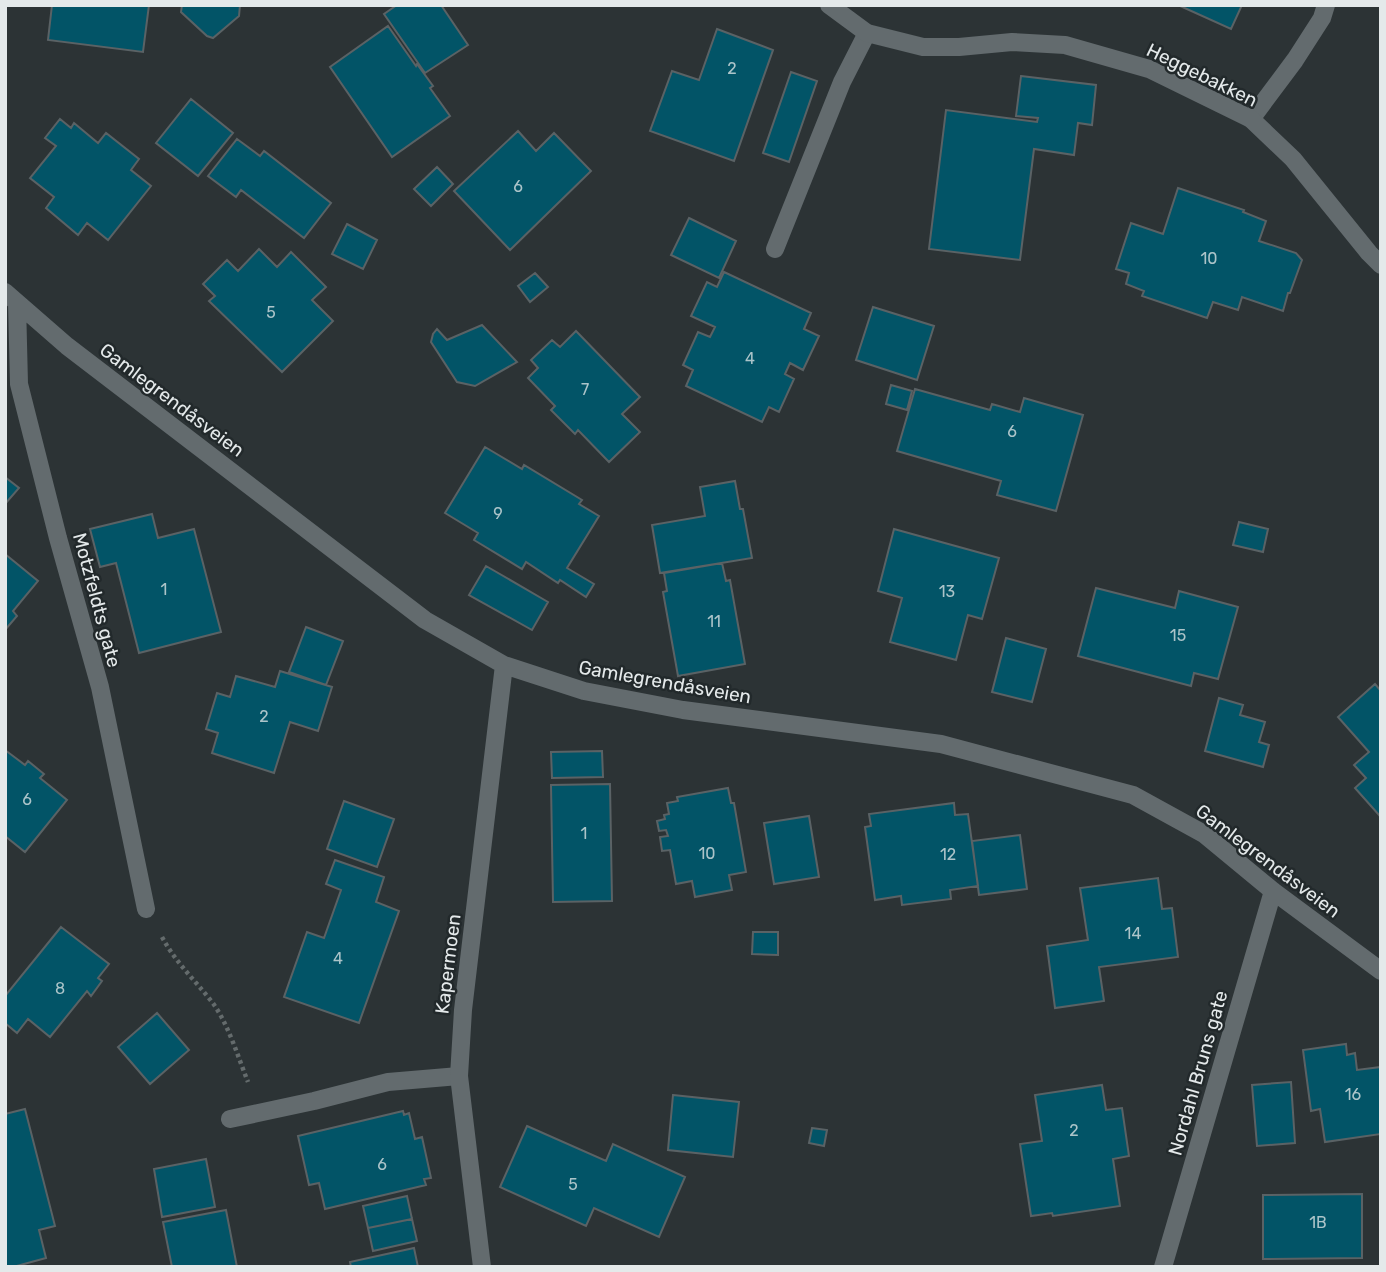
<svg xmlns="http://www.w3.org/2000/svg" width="1386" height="1272" font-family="Rubik,sans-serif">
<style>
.building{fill:#025467;stroke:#5a6265;stroke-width:2}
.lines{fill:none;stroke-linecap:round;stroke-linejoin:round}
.path{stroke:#646b6c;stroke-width:4.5;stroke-dasharray:3.5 3.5;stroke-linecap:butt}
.lane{stroke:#636b6e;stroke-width:18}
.street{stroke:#636b6e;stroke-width:18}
.labels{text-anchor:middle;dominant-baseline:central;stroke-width:5;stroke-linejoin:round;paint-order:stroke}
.number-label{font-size:16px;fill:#acc4c9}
.street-label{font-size:19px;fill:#e4e9ea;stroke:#22292b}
</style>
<rect width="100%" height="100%" fill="#2c3335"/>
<path class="building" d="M 52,5 L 149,5 L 143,52 L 48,40 Z
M 182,5 L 240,5 L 239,16 L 213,38 L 207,36 L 181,12 Z
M 397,5 L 441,5 L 468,45 L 425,73 L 384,14 Z
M 1178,5 L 1242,5 L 1231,29 Z
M 388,26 L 416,66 L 417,64 L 433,86 L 430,88 L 450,116 L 392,157 L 330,67 Z
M 717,29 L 773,50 L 734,161 L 650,131 L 672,71 L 699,80 Z
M 791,72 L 817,81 L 789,162 L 763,153 Z
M 1021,76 L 1096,85 L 1092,125 L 1078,123 L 1074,155 L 1034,149 L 1020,260 L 929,249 L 946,110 L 1037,122 L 1038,118 L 1016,116 Z
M 191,99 L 233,133 L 198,176 L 156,143 Z
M 60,119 L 71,128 L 74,123 L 98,143 L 106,133 L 139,159 L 131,170 L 151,186 L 108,240 L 87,223 L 78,235 L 46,208 L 54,197 L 30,178 L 56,146 L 45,138 Z
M 518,131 L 536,151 L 554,133 L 591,171 L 510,250 L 454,191 Z
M 237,139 L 260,156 L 264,151 L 331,203 L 304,238 L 241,190 L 236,197 L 208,176 Z
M 437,167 L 453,184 L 431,206 L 414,189 Z
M 1178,188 L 1244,210 L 1243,212 L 1266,221 L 1259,241 L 1296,253 L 1302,260 L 1290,293 L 1288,293 L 1283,311 L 1242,297 L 1238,310 L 1213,302 L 1207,318 L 1142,296 L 1144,291 L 1126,284 L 1129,273 L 1116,269 L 1131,223 L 1163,234 Z
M 689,218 L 736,241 L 719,278 L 671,255 Z
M 347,224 L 377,240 L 363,269 L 332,254 Z
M 259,249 L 277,267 L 291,252 L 326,287 L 312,300 L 333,321 L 282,372 L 209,301 L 215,296 L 203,284 L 227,260 L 238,271 Z
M 724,272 L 811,313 L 804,329 L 819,336 L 803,370 L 790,363 L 785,374 L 794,379 L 779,412 L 769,407 L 762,422 L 686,386 L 693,370 L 683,365 L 698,332 L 710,337 L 715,327 L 691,316 L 707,282 L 717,287 Z
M 535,273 L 548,287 L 530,302 L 518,286 Z
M 873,307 L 934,326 L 917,380 L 856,360 Z
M 482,325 L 517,362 L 475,386 L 457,382 L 431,342 L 433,334 L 437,329 L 447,340 Z
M 576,331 L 640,397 L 622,414 L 640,432 L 609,462 L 578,430 L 575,434 L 551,410 L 555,406 L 528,378 L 538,368 L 531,360 L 552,340 L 560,347 Z
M 891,385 L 912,391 L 907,410 L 886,404 Z
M 915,389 L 990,410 L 992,404 L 1020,412 L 1024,398 L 1083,415 L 1056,511 L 997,495 L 1001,481 L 897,451 Z
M 485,447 L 522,469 L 524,465 L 582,500 L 579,504 L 599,516 L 567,568 L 594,584 L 586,597 L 560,580 L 558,583 L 526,562 L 522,569 L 474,540 L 478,533 L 445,513 Z
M 5,477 L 19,488 L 5,504 Z
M 735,481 L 740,509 L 743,509 L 752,558 L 660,573 L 652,525 L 705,516 L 700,487 Z
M 152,514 L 158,538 L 194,529 L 221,632 L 139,653 L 116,563 L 100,567 L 90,529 Z
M 1239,522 L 1268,529 L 1263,552 L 1233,545 Z
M 894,529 L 999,558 L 982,619 L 968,615 L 956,660 L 890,642 L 902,598 L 878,591 Z
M 5,554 L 38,581 L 13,611 L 17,616 L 5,630 Z
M 722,563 L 726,581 L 730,580 L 745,664 L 678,676 L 663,592 L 667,591 L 664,573 Z
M 486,566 L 548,602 L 532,630 L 469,595 Z
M 1096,588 L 1175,608 L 1179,591 L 1238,607 L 1218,679 L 1194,673 L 1191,686 L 1078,656 Z
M 306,627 L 343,641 L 326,685 L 289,672 Z
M 1006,638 L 1046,649 L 1032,702 L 992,692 Z
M 280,671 L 332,687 L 318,731 L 290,722 L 274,773 L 212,753 L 218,733 L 206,729 L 217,693 L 230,697 L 236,676 L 275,687 Z
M 1375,684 L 1381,691 L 1381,813 L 1379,815 L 1355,788 L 1366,778 L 1354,765 L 1369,752 L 1338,717 Z
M 1219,698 L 1243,705 L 1240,715 L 1265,722 L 1259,742 L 1269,745 L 1263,767 L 1205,751 Z
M 5,750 L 25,765 L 28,761 L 44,774 L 40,778 L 67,800 L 25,852 L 5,836 Z
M 602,751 L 603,777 L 552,778 L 551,752 Z
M 610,784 L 612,901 L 553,902 L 551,785 Z
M 728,788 L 731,803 L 734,803 L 746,872 L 729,875 L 732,890 L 695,897 L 692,881 L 676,884 L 670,850 L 662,851 L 660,837 L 668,836 L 666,830 L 659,831 L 657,821 L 665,819 L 664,815 L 669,814 L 667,803 L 678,801 L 677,797 Z
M 344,801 L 394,819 L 377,867 L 327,849 Z
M 954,803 L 955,815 L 968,814 L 978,886 L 950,890 L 951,899 L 902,905 L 901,896 L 875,900 L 865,827 L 871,826 L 869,814 Z
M 809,816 L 819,877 L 774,884 L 764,823 Z
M 1020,835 L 1027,889 L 979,895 L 972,841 Z
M 335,860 L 384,877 L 376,902 L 399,911 L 359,1023 L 284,997 L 307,932 L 324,938 L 341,890 L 326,884 Z
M 1158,878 L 1162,909 L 1172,908 L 1178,957 L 1099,967 L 1104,1001 L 1055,1008 L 1047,946 L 1088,940 L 1080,888 Z
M 61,927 L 109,964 L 98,978 L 102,981 L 91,996 L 87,991 L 50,1037 L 28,1019 L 17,1033 L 5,1023 L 5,996 Z
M 753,932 L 778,932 L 778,955 L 752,954 Z
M 157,1013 L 189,1050 L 150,1084 L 118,1047 Z
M 1346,1044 L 1347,1055 L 1355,1053 L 1357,1070 L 1381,1067 L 1381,1134 L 1325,1142 L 1320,1109 L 1311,1111 L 1303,1050 Z
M 1291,1082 L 1295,1143 L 1257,1146 L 1252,1085 Z
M 1102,1085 L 1106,1110 L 1122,1108 L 1129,1156 L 1113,1159 L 1120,1206 L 1053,1216 L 1052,1213 L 1031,1216 L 1020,1144 L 1042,1141 L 1035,1095 Z
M 673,1095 L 739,1102 L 733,1157 L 668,1150 Z
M 25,1109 L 55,1226 L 39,1230 L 46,1258 L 13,1267 L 5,1267 L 5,1114 Z
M 403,1111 L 404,1115 L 409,1113 L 415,1139 L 422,1137 L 431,1178 L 424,1179 L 426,1185 L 325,1209 L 319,1183 L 309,1185 L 298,1136 Z
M 527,1126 L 606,1161 L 613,1144 L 685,1177 L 659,1237 L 594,1208 L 586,1226 L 500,1187 Z
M 812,1128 L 827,1130 L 824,1146 L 809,1143 Z
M 206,1159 L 215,1207 L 162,1217 L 154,1169 Z
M 1362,1194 L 1362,1258 L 1263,1259 L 1263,1195 Z
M 407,1196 L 412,1219 L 368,1228 L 363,1206 Z
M 226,1210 L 237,1267 L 172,1267 L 163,1222 Z
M 412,1219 L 417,1241 L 373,1251 L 368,1228 Z
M 414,1248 L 418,1267 L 351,1267 L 350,1262 Z"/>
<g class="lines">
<path class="path" d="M 162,937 C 176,963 194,979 212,1002 C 228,1023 238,1057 248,1082"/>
<path class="lane" d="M 1251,119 L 1295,60 L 1322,18 L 1326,5
M 775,249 L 842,82 L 867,33
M 230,1119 L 314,1101 L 388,1082 L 459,1076"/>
<path class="street" d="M 829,5 L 867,33 L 923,47 L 959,47 L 1012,42 L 1065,45 L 1149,69 L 1251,119 L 1293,159 L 1369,253 L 1381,265
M 5,292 L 67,346 L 425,620 L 504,665 L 584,691 L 683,710 L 941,744 L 1133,795 L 1204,834 L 1273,891 L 1381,971
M 17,303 L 19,384 L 58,538 L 100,687 L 146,909
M 482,1267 L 459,1076 L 463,1010 L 504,665
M 1163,1267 L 1273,891"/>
</g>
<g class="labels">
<g class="number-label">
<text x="732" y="68">2</text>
<text x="518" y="186">6</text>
<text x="1209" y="258">10</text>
<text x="271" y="312">5</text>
<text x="750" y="358">4</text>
<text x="585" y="389">7</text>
<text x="1012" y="431">6</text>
<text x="498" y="513">9</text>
<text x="164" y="589">1</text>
<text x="947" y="591">13</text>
<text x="714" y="621">11</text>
<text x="1178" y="635">15</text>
<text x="264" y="716">2</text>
<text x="27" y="799">6</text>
<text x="584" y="833">1</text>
<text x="707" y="853">10</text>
<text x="948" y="854">12</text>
<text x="1133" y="933">14</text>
<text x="338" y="958">4</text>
<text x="60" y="988">8</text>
<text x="1353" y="1094">16</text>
<text x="1074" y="1130">2</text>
<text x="382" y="1164">6</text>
<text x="573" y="1184">5</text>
<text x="1318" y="1222">1B</text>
</g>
<g class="street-label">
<text transform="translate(1202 75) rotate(26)">Heggebakken</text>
<text transform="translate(172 400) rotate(37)">Gamlegrendåsveien</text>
<text transform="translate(97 600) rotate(75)">Motzfeldts gate</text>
<text transform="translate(665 682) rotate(10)">Gamlegrendåsveien</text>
<text transform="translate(1268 861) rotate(37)">Gamlegrendåsveien</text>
<text transform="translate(448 964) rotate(-83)">Kapermoen</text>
<text transform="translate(1198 1073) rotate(-74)">Nordahl Bruns gate</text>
</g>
</g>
<rect width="1386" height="1272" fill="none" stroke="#e4e9ea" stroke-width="14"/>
</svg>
